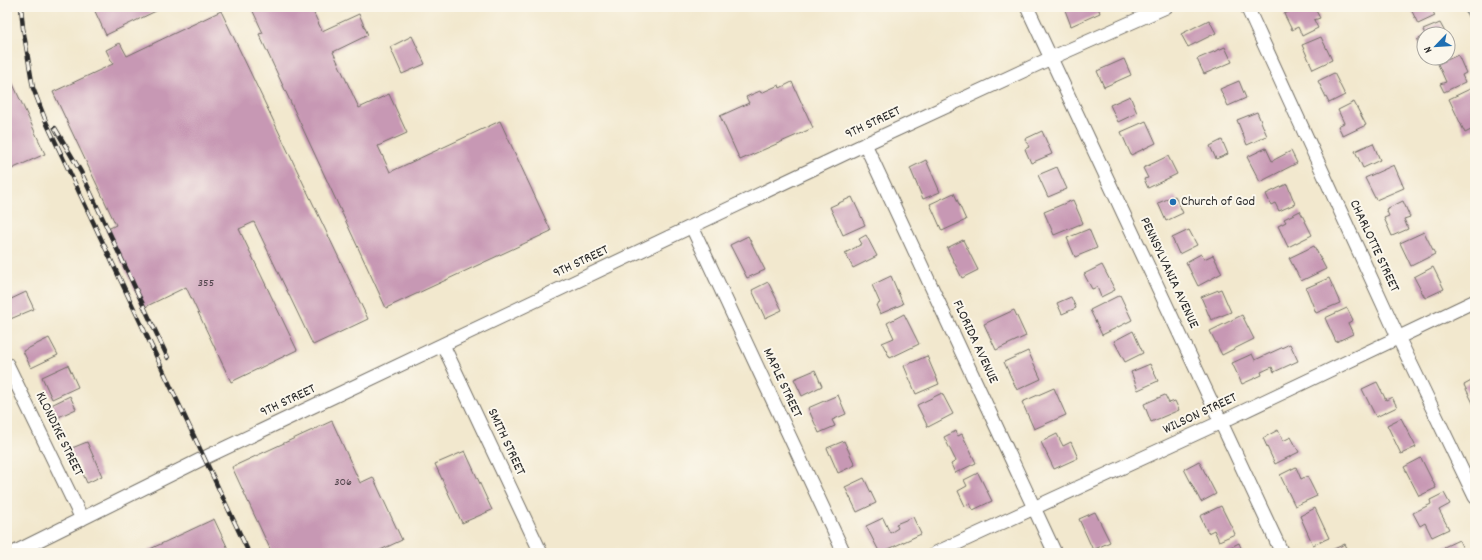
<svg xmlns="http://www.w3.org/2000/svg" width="1482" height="560" font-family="Dekko,sans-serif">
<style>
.building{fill:#c798b4}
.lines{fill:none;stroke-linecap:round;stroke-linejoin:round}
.minor-casing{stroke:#716d64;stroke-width:15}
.minor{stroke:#fff;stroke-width:13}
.rail-casing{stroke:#2b2b2b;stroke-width:4.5}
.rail{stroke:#fbf7ec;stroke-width:3;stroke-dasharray:9;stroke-linecap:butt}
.poi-dot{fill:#1f6fb2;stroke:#fbf7ec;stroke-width:1.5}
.labels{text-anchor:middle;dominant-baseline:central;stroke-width:4;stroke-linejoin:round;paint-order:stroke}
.number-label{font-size:12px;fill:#52464d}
.street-label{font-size:14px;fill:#2b2b2b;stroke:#fbf7ec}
.poi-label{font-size:14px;fill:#2b2b2b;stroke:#fbf7ec;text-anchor:start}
</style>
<rect width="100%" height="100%" fill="#fbf7ec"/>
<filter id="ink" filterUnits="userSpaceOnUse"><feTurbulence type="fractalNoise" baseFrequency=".025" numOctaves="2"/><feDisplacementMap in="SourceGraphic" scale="8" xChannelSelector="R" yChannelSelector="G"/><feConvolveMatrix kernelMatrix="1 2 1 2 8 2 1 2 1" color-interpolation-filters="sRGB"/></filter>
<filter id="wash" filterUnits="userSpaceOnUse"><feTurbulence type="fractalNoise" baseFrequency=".012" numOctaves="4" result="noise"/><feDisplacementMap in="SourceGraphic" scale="16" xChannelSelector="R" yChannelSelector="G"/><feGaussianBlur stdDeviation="0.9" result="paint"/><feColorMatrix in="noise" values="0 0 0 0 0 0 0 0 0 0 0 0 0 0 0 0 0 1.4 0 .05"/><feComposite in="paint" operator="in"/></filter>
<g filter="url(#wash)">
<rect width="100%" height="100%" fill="#f2e8ce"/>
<g id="blocks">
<path class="building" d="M 93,7 L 157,7 L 158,10 L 106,35 Z
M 251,7 L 311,7 L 322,31 L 359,14 L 368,35 L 333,52 L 359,108 L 389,94 L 407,133 L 378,146 L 390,172 L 500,121 L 551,231 L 386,308 L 259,34 L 263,33 Z
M 1069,7 L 1098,7 L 1100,13 L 1071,26 L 1065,10 Z
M 1299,7 L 1314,7 L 1320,18 L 1314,20 L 1318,28 L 1302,36 L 1298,27 L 1292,30 L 1284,14 Z
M 1410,7 L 1431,7 L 1435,16 L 1418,24 Z
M 221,11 L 368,319 L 313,345 L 254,222 L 239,229 L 297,350 L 231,382 L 186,287 L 143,308 L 106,230 L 116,225 L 53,92 L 113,64 L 106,50 L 120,43 L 127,56 Z
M 1209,20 L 1216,33 L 1188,47 L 1181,34 Z
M 1440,23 L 1446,34 L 1425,34 L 1423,30 Z
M 412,36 L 425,64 L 402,74 L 390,47 Z
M 1424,36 L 1424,55 L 1417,40 Z
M 1321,37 L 1332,60 L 1313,69 L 1302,45 Z
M 1225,47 L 1232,62 L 1204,74 L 1197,59 Z
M 1458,55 L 1466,73 L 1462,75 L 1465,82 L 1444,92 L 1440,84 L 1446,82 L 1438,64 Z
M 1124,59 L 1131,75 L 1104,87 L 1097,71 Z
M 7,71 L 45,154 L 7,171 Z
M 1334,73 L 1345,95 L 1329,103 L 1318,81 Z
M 1239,81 L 1246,98 L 1228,106 L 1220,89 Z
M 792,82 L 813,128 L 740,160 L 720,116 L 749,103 L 746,97 L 760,91 L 761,93 L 779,85 L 780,88 Z
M 1472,88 L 1475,94 L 1475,128 L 1465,133 L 1449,99 Z
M 1130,96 L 1137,113 L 1118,122 L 1110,105 Z
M 1354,102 L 1366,125 L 1343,136 L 1338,126 L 1344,123 L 1338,110 Z
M 1257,112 L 1267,136 L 1247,145 L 1237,120 Z
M 1146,121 L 1156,143 L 1131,155 L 1121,132 Z
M 1042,131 L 1052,154 L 1031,163 L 1025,149 L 1029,147 L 1025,139 Z
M 1222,140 L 1228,154 L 1216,159 L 1210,146 Z
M 1373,143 L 1380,160 L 1363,168 L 1355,151 Z
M 1266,148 L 1272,161 L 1291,151 L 1297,163 L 1260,182 L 1247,157 Z
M 1168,156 L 1177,174 L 1148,188 L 1144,179 L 1148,178 L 1143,168 Z
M 926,160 L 940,192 L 923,199 L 910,168 Z
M 1394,165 L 1404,188 L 1376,200 L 1365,178 Z
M 1057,167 L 1067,189 L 1048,197 L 1038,175 Z
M 1287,184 L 1295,204 L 1279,211 L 1275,203 L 1271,205 L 1266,194 Z
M 954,193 L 966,220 L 942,231 L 930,204 Z
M 1175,196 L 1183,213 L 1166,221 L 1158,203 Z
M 852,197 L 865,225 L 843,235 L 830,207 Z
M 1073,200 L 1083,223 L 1054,235 L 1044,212 Z
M 1403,201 L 1410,217 L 1404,219 L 1408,229 L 1392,236 L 1384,218 L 1389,216 L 1386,209 Z
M 1300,211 L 1312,235 L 1288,247 L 1278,226 L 1286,222 L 1284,219 Z
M 1089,229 L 1097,248 L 1075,257 L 1067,238 Z
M 1189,230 L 1197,245 L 1179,254 L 1172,238 Z
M 1424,232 L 1435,254 L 1411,266 L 1400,243 Z
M 866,235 L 877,256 L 853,268 L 845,253 L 862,244 L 859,239 Z
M 748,236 L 765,270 L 747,278 L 730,245 Z
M 963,240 L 978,270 L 962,278 L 947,248 Z
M 1314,246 L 1326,269 L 1301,281 L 1289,258 Z
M 1201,254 L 1204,259 L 1213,255 L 1222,273 L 1198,286 L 1186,262 Z
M 1102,265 L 1115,290 L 1101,297 L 1097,287 L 1092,289 L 1084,274 Z
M 1433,267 L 1444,289 L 1425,298 L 1414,277 Z
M 891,276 L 903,304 L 880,314 L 876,305 L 880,303 L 872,285 Z
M 1329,278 L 1340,303 L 1316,313 L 1306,288 Z
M 768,282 L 782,310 L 765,318 L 752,290 Z
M 1221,289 L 1231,312 L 1211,320 L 1201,297 Z
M 26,292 L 34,309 L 8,320 L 7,317 L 7,301 Z
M 1120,295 L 1132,320 L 1102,335 L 1090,310 Z
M 1071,297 L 1076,308 L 1062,314 L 1057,303 Z
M 1347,308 L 1353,320 L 1348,323 L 1353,334 L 1336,342 L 1325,318 Z
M 1014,310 L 1026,336 L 996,350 L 984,324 Z
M 904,314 L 919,344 L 890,358 L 882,343 L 894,338 L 887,323 Z
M 1242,315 L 1254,339 L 1222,355 L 1210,331 Z
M 1133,331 L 1143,353 L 1125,362 L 1114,341 Z
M 49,338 L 58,355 L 31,368 L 23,351 Z
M 1290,344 L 1298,361 L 1274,372 L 1272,367 L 1261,372 L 1262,375 L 1242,384 L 1232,363 L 1252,354 L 1255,360 Z
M 1028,351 L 1041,379 L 1017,390 L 1004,362 Z
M 927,356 L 939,384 L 916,394 L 904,366 Z
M 1150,364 L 1158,381 L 1138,390 L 1131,372 Z
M 68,365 L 78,387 L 52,399 L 42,377 Z
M 815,370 L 822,386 L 802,396 L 794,379 Z
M 1475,379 L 1475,407 L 1464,385 Z
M 1377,382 L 1386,400 L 1392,397 L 1397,407 L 1376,417 L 1362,389 Z
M 1054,388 L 1066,415 L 1034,429 L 1022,402 Z
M 942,393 L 953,414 L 928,427 L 917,405 Z
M 838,395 L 846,414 L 832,420 L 835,426 L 819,433 L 808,408 Z
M 1165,395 L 1169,403 L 1175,401 L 1179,410 L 1151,422 L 1144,404 Z
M 70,396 L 76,409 L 52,420 L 47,407 Z
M 1401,418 L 1416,447 L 1401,454 L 1387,425 Z
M 332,421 L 360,483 L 373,477 L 402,540 L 374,553 L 272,553 L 232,467 Z
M 1278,430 L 1283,441 L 1291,437 L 1299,452 L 1275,464 L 1263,438 Z
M 956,431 L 958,436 L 962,434 L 976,463 L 955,473 L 951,464 L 956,461 L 944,437 Z
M 1057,434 L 1063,446 L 1071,442 L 1078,458 L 1054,469 L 1041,442 Z
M 844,441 L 855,465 L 838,473 L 827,448 Z
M 87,442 L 102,476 L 87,483 L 76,458 L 71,461 L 67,450 Z
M 465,451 L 492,510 L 462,523 L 435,464 Z
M 1421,458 L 1436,488 L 1419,496 L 1404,467 Z
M 1199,461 L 1216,494 L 1201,502 L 1184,469 Z
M 1296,467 L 1301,479 L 1307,476 L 1317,496 L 1295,506 L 1280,475 Z
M 978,473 L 992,501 L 973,510 L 970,504 L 965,506 L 958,491 L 967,486 L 964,480 Z
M 864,478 L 876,503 L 857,512 L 845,487 Z
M 1444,493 L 1450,504 L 1439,510 L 1449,529 L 1432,537 L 1425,523 L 1420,526 L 1413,513 L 1431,504 L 1430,500 Z
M 1221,506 L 1235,534 L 1219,541 L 1214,530 L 1208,533 L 1200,516 Z
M 1315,508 L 1329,538 L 1313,545 L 1300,516 Z
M 1095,512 L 1110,542 L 1093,550 L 1079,519 Z
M 913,517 L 921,534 L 880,553 L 866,526 L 883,518 L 890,533 L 898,528 L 896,524 Z
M 214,519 L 230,553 L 150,553 L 148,550 Z
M 1459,540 L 1465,553 L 1447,553 L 1444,547 Z
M 1239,543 L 1243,553 L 1225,553 L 1223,551 Z
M 1345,544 L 1349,552 L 1347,553 L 1325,553 Z"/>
</g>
</g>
<g filter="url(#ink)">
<use href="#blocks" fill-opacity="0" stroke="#716d64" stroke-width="1"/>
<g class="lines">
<g class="minor-casing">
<path id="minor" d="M 1027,7 L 1282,553
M 1247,7 L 1398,337 L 1475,497
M 1471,7 L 1475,15
M 865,144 L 1055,553
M 692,227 L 844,553
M 443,345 L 541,553
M 7,364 L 82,519
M 13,553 L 204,458 L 861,146 L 1051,58 L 1166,7
M 936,553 L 1221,422 L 1475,301"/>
</g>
<use href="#minor" class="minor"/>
<g class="rail-casing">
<path id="rail" d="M 21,7 L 23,28 L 33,88 L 47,124 L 249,553
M 55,128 L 81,172 L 168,358"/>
</g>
<use href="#rail" class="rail"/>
</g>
</g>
<circle class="poi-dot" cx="1173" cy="202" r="4"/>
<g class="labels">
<g class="number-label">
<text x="206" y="283">355</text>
<text x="343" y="482">306</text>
</g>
<g class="street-label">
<text transform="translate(873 123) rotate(-25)">9TH STREET</text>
<text transform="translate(1374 246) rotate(65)">CHARLOTTE STREET</text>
<text transform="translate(581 262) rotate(-25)">9TH STREET</text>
<text transform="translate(1169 273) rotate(65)">PENNSYLVANIA AVENUE</text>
<text transform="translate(975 342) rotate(65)">FLORIDA AVENUE</text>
<text transform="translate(782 383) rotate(65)">MAPLE STREET</text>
<text transform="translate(288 401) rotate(-25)">9TH STREET</text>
<text transform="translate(1200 414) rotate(-25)">WILSON STREET</text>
<text transform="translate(59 434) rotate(64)">KLONDIKE STREET</text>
<text transform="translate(506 442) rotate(65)">SMITH STREET</text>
</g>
<g class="poi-label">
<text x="1181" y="202">Church of God</text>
</g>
</g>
<rect width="1482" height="560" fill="none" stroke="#fbf7ec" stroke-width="24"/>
<g transform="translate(1436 46) rotate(245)"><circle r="19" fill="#fbf7ec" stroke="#a8a59f"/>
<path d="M0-3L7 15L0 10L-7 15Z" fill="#1f6fb2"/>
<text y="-6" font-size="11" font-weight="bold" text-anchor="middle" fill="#2b2b2b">N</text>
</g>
</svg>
